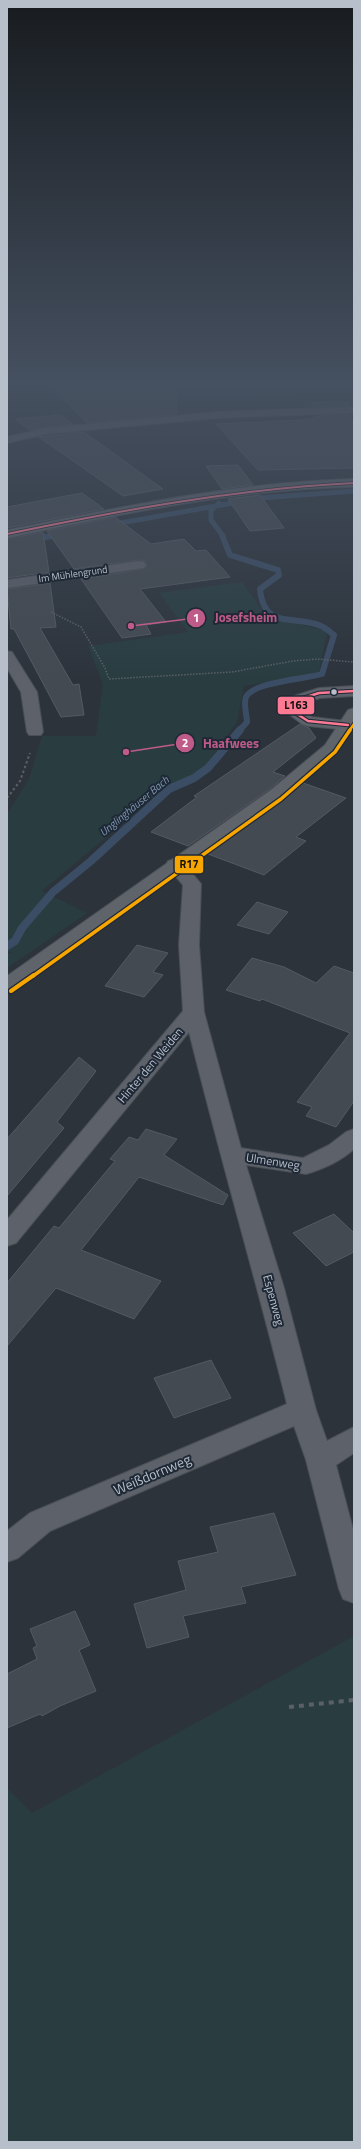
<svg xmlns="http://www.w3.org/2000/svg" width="361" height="2149" font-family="'Titillium Web',sans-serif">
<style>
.green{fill:#293d41}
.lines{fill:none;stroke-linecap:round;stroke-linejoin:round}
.stream-far2{stroke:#3b4d65;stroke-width:5}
.stream-far1{stroke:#3b4d65;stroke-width:6}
.stream{stroke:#3b4d65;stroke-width:8}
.building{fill:#444a51;stroke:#545a63}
.minor-casing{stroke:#4a4f55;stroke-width:2}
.major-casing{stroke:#4a4f58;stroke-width:2}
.path-far2{stroke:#5a6065;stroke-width:1.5;stroke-dasharray:1.5 1.5;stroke-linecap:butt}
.path-far1{stroke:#5a6065;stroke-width:2;stroke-dasharray:2.5 2.5;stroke-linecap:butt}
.path{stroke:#5a6065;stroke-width:4;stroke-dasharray:5 5;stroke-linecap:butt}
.minor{fill:#5d6169;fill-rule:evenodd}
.major{fill:#5f636a;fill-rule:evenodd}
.bus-1-far1-casing{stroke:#1f2936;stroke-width:3.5}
.bus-1-casing{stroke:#1f2936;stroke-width:4.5}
.bus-2-far2-casing{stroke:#1f2936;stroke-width:4.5}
.bus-2-far1-casing{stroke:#1f2936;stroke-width:6}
.bus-2-casing{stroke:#1f2936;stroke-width:7}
.bus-1-far1{stroke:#fe7a93;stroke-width:2}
.bus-1{stroke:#fe7a93;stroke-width:2.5}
.bus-2-far2{stroke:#f7a600;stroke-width:2.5}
.bus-2-far1{stroke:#f7a600;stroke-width:3.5}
.bus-2{stroke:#f7a600;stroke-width:4}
.bus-dot{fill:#b7bfcb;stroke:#1f2936;stroke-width:1.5}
.labels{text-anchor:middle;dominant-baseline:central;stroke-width:4;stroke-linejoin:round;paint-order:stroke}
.far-street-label{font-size:10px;fill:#b7bfcb;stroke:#1f2936}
.far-water-label{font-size:11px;font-style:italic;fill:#7f96b2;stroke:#1f2936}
.street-label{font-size:12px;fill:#b7bfcb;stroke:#1f2936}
.near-street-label{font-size:14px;fill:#b7bfcb;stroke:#1f2936}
.leader{fill:none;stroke:#be5b88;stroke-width:1.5}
.callout-dot{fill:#be5b88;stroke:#1f2936;stroke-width:1.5}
.mark-label{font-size:12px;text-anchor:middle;font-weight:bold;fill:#fff}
.callout-label{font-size:13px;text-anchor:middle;font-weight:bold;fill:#be5b88;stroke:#1f2936;stroke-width:4;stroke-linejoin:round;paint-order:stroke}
.line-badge{stroke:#1f2936;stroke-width:1.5}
.pale-badge-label{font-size:11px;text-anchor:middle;font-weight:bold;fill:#111}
</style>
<rect width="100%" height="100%" fill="#2c333b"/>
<path class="green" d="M 120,380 L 354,380 L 354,393 L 308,393 L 74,406 L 47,390 L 130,388 Z
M 242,582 L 266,616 L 327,631 L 319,673 L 244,686 L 237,722 L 203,769 L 167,786 L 42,891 L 87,913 L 7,968 L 7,953 L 16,954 L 7,951 L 7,814 L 29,779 L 42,736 L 96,736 L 103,684 L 88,646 L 188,632 L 159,593 Z
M 354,1636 L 354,2142 L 7,2142 L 7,1788 L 32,1813 Z"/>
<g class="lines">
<path class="stream-far2" d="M 219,503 L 211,511 L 211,520 L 223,536
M 109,525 L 261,498 L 354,491
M 51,536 L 64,534"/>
<path class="stream-far1" d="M 222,535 L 230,555 L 278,570 L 279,575 L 260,589 C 264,631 294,614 321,626 C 326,628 330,632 334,635 L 322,674 C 306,679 253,682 246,697 C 243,704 247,715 247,722 L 239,731
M 7,544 L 57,535"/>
<path class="stream" d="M 7,946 L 15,941 L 22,928 L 53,892 L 91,861 L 169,789 L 194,778 L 208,768 L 240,730"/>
</g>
<path class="building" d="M 45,380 L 176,380 L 177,414 L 87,423 Z
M 313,402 L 348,402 L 349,406 L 313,407 Z
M 61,415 L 73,424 L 30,430 L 15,419 Z
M 350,415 L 354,428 L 354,468 L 258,470 L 216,424 L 302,420 L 315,418 L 315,416 Z
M 84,432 L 163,489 L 123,496 L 39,437 Z
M 238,465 L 253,485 L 222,489 L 206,466 Z
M 82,493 L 104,509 L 7,528 L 7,507 Z
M 260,495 L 284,528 L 250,531 L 228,499 Z
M 115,517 L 151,544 L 184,539 L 196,551 L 206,550 L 230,577 L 140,589 L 166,622 L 146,625 L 151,634 L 122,638 L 81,579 L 144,569 L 147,566 L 145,561 L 139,560 L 74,569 L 47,531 Z
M 43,532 L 49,572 L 7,578 L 7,539 Z
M 50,583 L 56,627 L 40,628 L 73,685 L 79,684 L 84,715 L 61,717 L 14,629 L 11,629 L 7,589 Z
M 300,724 L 309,728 L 316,738 L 273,772 L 285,776 L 270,789 L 188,846 L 151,832 L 197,797 L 194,796 Z
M 303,783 L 346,798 L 296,837 L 306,841 L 264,875 L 208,854 L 284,799 Z
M 257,902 L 288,912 L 269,934 L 237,925 Z
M 137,945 L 168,953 L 153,972 L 163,975 L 144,997 L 105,986 Z
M 252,958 L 284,967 L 316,983 L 334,966 L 354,973 L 354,1101 L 336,1127 L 306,1116 L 312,1107 L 297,1102 L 350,1033 L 262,999 L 260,1001 L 226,990 Z
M 79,1057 L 96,1071 L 57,1122 L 64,1128 L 7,1196 L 7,1139 Z
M 146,1129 L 177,1139 L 164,1155 L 228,1195 L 223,1205 L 139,1177 L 81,1250 L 161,1281 L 134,1319 L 56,1288 L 7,1346 L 7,1283 L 54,1226 L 59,1228 L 115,1161 L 110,1159 L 129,1137 L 138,1140 Z
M 334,1214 L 354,1233 L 354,1252 L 326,1266 L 293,1233 Z
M 211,1360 L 231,1398 L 174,1418 L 154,1378 Z
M 274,1513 L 296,1575 L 241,1587 L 246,1603 L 183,1616 L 189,1637 L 147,1648 L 134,1604 L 186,1590 L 178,1561 L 218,1552 L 210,1527 Z
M 75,1611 L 90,1645 L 79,1650 L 96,1691 L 60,1706 L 42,1716 L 40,1714 L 7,1728 L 7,1674 L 37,1659 L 33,1648 L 37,1646 L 30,1629 Z"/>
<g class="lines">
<g class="minor-casing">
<path id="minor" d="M 354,407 L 354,413 L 216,418 L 46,434 L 7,443 L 7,437 L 46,428 L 216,412 Z
M 139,561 L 144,562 L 146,565 L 144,568 L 7,588 L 7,580 Z
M 7,651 L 12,652 L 37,692 L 43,732 L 41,735 L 29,735 L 27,732 L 21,692 L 7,668 Z
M 354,686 L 354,696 L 320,698 L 304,703 L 302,710 L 312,717 L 354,722 L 354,728 L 348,730 L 308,726 L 302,724 L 286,712 L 291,697 L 319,688 Z
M 175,859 L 182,861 L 201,884 L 199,945 L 204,1012 L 241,1148 L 303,1158 L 329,1145 L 346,1132 L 354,1129 L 354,1149 C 341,1161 323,1169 306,1174 L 246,1165 L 284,1288 L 316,1410 L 327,1441 L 354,1427 L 354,1453 L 336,1465 L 354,1533 L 354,1603 L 343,1599 L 339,1589 L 306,1460 L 294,1426 L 50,1531 L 18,1558 L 7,1562 L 7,1531 L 30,1513 L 287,1404 C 256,1280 220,1157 189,1032 L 16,1243 L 7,1246 L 7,1220 L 183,1011 L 179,945 L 183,885 L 166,865 L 168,861 Z"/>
</g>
<g class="major-casing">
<path id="major" d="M 354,479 L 354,487 C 236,489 122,514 7,538 L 7,530 C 122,507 236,482 354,479 Z
M 354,708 L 354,725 L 337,751 L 283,798 L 14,990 L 7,992 L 7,976 L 271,790 L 325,745 L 348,710 Z"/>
</g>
<path class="path-far2" d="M 115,380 L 120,384 L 148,386 L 331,388
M 51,612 L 81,627 L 105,668 L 109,679 L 232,672 L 293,661 L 317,659 L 354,662"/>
<path class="path-far1" d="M 7,798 L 20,781 L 30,753"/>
<path class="path" d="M 289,1707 L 354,1700"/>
<use href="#minor" class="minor"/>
<use href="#major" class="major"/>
<g class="bus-1-far1-casing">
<path id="bus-1-far1" d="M 7,534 C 122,510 236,489 354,483"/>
</g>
<g class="bus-1-casing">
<path id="bus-1" d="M 348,725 L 308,721 L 294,712 L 297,700 L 319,693 L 354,691"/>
</g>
<g class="bus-2-far2-casing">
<path id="bus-2-far2" d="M 349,731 L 354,724"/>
</g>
<g class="bus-2-far1-casing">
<path id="bus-2-far1" d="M 33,976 L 281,799 L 335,752 L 350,730"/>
</g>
<g class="bus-2-casing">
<path id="bus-2" d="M 11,991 L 34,975"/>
</g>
<use href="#bus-1-far1" class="bus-1-far1"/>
<use href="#bus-1" class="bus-1"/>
<use href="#bus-2-far2" class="bus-2-far2"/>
<use href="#bus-2-far1" class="bus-2-far1"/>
<use href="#bus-2" class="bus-2"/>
</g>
<linearGradient id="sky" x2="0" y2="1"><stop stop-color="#181c20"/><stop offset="0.56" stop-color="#455060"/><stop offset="1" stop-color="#455060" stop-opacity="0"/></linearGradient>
<rect width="361" height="681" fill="url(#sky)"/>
<circle class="bus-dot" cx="334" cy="692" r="3.5"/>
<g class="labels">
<g class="far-street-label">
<text transform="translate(73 574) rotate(-8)">Im Mühlengrund</text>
</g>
<g class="far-water-label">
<text transform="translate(134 806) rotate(-40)">Unglinghäuser Bach</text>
</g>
<g class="street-label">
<text transform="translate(150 1065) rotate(-50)">Hinter den Weiden</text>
<text transform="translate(273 1161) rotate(9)">Ulmenweg</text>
<text transform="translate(274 1300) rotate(75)">Espenweg</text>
</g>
<g class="near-street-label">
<text transform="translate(152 1474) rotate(-23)">Weißdornweg</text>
</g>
</g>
<path class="leader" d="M131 626L196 618M126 752L185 743"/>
<g class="callout-dot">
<circle cx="131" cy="626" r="4"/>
<circle cx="126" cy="752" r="4"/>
<circle cx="196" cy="618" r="10"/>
<circle cx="185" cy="743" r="10"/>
</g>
<g class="mark-label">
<text x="196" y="622">1</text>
<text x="185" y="747">2</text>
</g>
<g class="callout-label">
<text x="246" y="622">Josefsheim</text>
<text x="231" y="748">Haafwees</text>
</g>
<g class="line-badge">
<rect x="277" y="696" width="38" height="19" rx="4" fill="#fe7a93"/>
<rect x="174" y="855" width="30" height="19" rx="4" fill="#f7a600"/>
</g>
<g class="pale-badge-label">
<text x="296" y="709">L163</text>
<text x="189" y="868">R17</text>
</g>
<rect width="361" height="2149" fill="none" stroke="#b7bfcb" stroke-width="16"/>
</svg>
